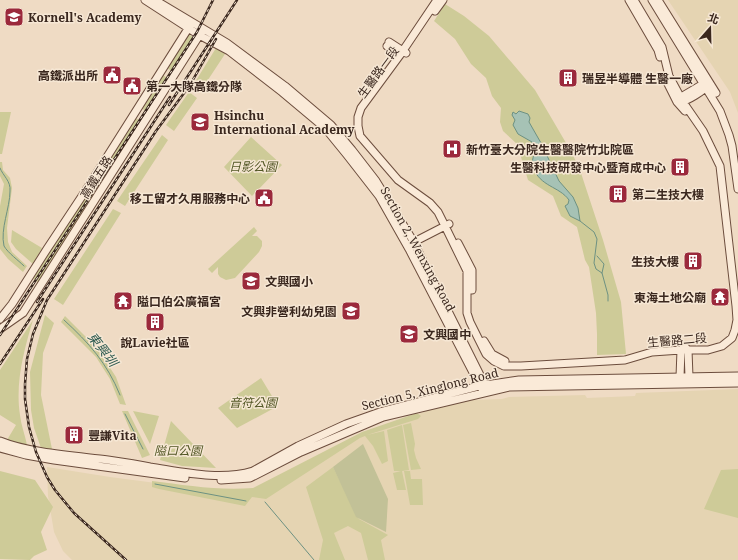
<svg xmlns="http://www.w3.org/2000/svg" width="738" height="560" font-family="'Noto Serif','Noto Sans TC',serif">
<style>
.farmland{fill:#e5d4b2}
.green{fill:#cecb98}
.cemetery{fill:#c2c197}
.water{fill:#a6c2b5;stroke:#6d9182}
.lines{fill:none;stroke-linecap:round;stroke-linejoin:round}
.stream{stroke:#6d9182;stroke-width:1}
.secondary-casing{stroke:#6c4d3d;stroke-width:9}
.secondary{stroke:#faead8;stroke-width:7}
.rail-casing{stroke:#3a271e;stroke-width:2.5}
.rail{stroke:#f6e7d4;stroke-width:1;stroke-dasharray:3;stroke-linecap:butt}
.labels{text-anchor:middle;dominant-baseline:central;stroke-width:3;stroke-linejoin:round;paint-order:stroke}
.poi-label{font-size:12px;font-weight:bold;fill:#3a271e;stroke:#f6e7d4;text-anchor:start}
.street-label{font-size:12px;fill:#3a271e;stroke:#f6e7d4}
.park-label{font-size:12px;font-style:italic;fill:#525725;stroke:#f6e7d4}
.water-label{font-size:13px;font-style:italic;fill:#2d5a50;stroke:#f6e7d4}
</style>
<rect width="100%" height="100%" fill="#efdbc4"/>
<path class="farmland" d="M 668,0 L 738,0 L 738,113 L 730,92 Z
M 738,389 L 738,560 L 72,560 L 63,551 L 54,532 L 48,496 L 47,467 L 110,477 L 225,492 L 254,490 L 288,472 L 382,427 L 432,409 L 473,400 L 502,399 L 509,397 L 585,395 L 587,398 L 635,396 L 636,393 Z"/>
<path class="green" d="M 445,4 L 464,16 L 489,36 L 535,90 L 569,148 L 579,167 L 603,240 L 621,302 L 626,354 L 597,355 L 597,334 L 596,313 L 589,267 L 585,260 L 577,227 L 561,216 L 553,196 L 528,180 L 517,144 L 503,131 L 500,122 L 501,108 L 492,96 L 486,78 L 471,64 L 455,39 L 434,21 Z
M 188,34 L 195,38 L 173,72 L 167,68 Z
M 216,48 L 225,54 L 200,92 L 192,87 Z
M 162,74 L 168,79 L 147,112 L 140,107 Z
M 189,92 L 197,98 L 174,131 L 166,125 Z
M 0,112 L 11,112 L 2,154 L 0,154 Z
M 134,117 L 142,122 L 98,188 L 93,184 Z
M 162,135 L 168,140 L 125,206 L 117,201 Z
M 251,137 L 282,165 L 252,196 L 224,167 Z
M 0,162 L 2,162 L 3,170 L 10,178 L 12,188 L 7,228 L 8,242 L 12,252 L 27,266 L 23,272 L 8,259 L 0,249 L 0,206 L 4,184 L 0,176 Z
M 88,189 L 95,193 L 39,283 L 31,277 Z
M 113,209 L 121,213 L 63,305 L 54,299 Z
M 254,227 L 257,231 L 252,236 L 257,236 L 262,241 L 262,246 L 259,252 L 235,278 L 226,280 L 220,277 L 218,274 L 218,267 L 212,273 L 208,269 Z
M 12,230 L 42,248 L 33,264 L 16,249 L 11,242 Z
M 45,315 L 54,323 L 43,353 L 41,395 L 52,449 L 41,448 L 34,428 L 31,410 L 30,372 Z
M 65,316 L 97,348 L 116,377 L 126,405 L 120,404 L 110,379 L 96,357 L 61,322 Z
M 33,320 C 24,350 15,383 20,415 C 21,425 25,435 27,445 L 7,440 L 16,425 L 0,415 L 0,370 Z
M 261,378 L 278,406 L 237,428 L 218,408 Z
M 122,411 L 128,411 L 150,455 L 142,458 Z
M 133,411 L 159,416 L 150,444 Z
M 417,413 L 421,416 L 418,419 L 367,435 L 384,431 L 388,461 L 382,464 L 373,446 L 365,436 L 360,438 L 266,499 L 252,497 L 245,506 L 159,489 L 152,487 L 152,481 C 185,485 219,491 253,488 L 362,432 Z
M 171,421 L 216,468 L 182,466 L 160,460 Z
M 411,423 L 415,444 L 414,450 L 416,458 L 421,469 L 411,470 L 403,425 Z
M 402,425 L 409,470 L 402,471 L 406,490 L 397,490 L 393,473 L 401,471 L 394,471 L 387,430 Z
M 333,467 L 359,519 L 388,535 L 381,540 L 385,560 L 368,560 L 361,533 L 348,526 L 334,533 L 345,560 L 319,560 L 323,540 L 306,487 Z
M 738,469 L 738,518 L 704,509 L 721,470 Z
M 0,471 L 35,480 L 53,507 L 41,532 L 47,550 L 34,556 L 30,560 L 0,559 Z
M 404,471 L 410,471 L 411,479 L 422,479 L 423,505 L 410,505 Z"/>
<path class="cemetery" d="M 363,444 L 388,499 L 386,532 L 356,517 L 333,467 Z"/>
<path class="water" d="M 519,111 L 528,114 L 530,118 L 529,122 L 541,143 L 559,181 L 573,197 L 578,208 L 580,221 L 570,216 L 565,206 L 568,204 L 569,200 C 559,186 540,187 533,167 C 531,161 534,157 534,152 C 534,149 532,145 532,142 L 518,134 L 513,125 L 515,120 L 512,115 L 513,112 L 516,114 Z"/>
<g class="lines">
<path class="stream" d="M 0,168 C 3,176 11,181 10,191 C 10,208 0,229 4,246 C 8,253 18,260 24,266
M 580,221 L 594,232 L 597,239 L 594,263 L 596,269 L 602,273 L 608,295 L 608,301
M 597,256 L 604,264 L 602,273
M 64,320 C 89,343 107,363 120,395
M 125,414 L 143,449
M 155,484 L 246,501
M 265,502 L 314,560"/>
<g class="secondary-casing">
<path id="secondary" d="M 145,0 L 199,35 L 229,51 L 282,92 L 325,128 L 347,155 L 379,196 L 409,249 L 481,388
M 155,0 L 227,43 L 285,86 L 331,125 L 352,150 L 376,181 L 412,239 L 485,385 L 485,389
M 437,0 L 400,55 L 361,108 L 358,117 L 358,126 L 360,136 L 398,180 L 430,203 L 438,212 L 445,226 L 467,271 L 467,313 L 470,322 L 486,354 L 494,361 L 504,366 L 521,366 L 625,360 L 652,352 L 681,350 L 708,350 L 722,346 L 732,338 L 735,330 L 737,320 L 736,306 L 720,166 L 703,131 L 683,102 L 669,76 L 662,47 L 634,0
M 629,0 L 658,50 L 660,57
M 652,0 L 720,111 L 729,135 L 732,146 L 738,189
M 658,0 L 716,93
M 435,11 L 443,0
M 389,42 L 406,53
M 387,46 L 398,54
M 667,82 L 677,102 L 685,111
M 678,100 L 681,97 L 703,84 L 707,83
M 680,102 C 686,102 705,90 708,85
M 458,243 L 472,270 L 472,290
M 410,244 L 449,224
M 0,319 L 12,304 L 47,249 L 88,187 L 191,24
M 0,329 L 23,313 L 202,31
M 484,341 L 492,354 L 505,361
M 685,347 L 688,350 L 689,377
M 680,377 L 681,350 L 683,348
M 0,441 C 29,453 76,456 108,460 C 122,462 136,464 150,467 C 183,472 220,481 253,471 L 298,446 L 346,424 L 380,412 L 479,386 L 519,380 L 738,376
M 0,448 L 26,455 L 54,460 L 185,478
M 221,480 L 250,478 L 301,452 L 383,417 L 509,387 L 738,383"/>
</g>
<use href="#secondary" class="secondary"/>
<g class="rail-casing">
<path id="rail" d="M 169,105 L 237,0
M 37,302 L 170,97
M 0,335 L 197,32 L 213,0
M 0,364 L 43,299
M 126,560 L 74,513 L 55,490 L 47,477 L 36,452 L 29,427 L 25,399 L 25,384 L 27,359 L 33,334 L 47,300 L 156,131 L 190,85 L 216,39"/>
</g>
<use href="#rail" class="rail"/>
</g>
<defs>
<g id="school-square" transform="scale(1)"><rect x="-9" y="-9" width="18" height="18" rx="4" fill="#9b293c" stroke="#f6e7d4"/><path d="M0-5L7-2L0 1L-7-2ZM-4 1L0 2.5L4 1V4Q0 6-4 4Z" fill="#fff"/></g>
<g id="civic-square" transform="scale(1)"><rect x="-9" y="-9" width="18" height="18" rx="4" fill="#9b293c" stroke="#f6e7d4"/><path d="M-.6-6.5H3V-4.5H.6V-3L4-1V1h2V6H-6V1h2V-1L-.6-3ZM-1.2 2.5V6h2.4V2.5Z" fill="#fff"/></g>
<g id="building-square" transform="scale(1)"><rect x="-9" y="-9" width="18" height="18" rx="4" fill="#9b293c" stroke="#f6e7d4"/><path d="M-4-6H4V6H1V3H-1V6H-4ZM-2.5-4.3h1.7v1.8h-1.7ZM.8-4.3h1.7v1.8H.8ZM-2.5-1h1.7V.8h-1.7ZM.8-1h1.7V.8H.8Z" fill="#fff"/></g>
<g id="hospital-square" transform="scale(1)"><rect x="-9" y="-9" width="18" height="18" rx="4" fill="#9b293c" stroke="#f6e7d4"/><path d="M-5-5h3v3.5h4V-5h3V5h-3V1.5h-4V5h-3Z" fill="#fff"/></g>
<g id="temple-square" transform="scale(1)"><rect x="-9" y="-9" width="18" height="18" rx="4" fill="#9b293c" stroke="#f6e7d4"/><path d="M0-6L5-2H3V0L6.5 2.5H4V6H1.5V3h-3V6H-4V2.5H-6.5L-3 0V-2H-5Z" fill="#fff"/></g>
</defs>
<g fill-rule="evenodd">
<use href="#school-square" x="14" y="17"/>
<use href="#civic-square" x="112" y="75"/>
<use href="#building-square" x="568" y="78"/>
<use href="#civic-square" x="132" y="86"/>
<use href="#school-square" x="200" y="122"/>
<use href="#hospital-square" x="452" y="149"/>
<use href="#building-square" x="680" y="167"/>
<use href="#building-square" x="618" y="194"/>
<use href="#civic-square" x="264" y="198"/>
<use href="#building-square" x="693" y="261"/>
<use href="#school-square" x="251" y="281"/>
<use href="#temple-square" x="720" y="297"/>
<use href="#temple-square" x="123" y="301"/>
<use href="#school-square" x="351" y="311"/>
<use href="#building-square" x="155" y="322"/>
<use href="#school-square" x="409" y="334"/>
<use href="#building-square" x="74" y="435"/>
</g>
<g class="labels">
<g class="poi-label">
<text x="28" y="17">Kornell's Academy</text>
<text x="98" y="75" text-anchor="end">高鐵派出所</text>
<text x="582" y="78">瑞昱半導體 生醫一廠</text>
<text x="146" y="86">第一大隊高鐵分隊</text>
<text x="214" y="115">Hsinchu<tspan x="214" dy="14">International Academy</tspan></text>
<text x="466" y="149">新竹臺大分院生醫醫院竹北院區</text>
<text x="666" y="167" text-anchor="end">生醫科技研發中心暨育成中心</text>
<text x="632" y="194">第二生技大樓</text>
<text x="250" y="198" text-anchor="end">移工留才久用服務中心</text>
<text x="679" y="261" text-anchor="end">生技大樓</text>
<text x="265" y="281">文興國小</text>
<text x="706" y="297" text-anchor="end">東海土地公廟</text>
<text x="137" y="301">隘口伯公廣福宮</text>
<text x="337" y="311" text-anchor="end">文興非營利幼兒園</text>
<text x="423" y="334">文興國中</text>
<text x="155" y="342" text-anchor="middle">說Lavie社區</text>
<text x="88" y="435">豐謙Vita</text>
</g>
<g class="street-label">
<text transform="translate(378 72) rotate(-54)">生醫路一段</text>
<text transform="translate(96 177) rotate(-58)">高鐵五路</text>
<text transform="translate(418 249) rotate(61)">Section 2, Wenxing Road</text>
<text transform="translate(677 340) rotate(-5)">生醫路二段</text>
<text transform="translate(430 389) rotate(-14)">Section 5, Xinglong Road</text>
</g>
<g class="park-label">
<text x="253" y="166">日影公園</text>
<text x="253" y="402">音符公園</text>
<text x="178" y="450">隘口公園</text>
</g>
<g class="water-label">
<text transform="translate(103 349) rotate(52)">東興圳</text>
</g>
</g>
<g transform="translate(710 28) rotate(20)" stroke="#f6e7d4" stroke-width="3" paint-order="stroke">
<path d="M0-3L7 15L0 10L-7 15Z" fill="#3a271e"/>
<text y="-6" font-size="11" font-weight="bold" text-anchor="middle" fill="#3a271e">北</text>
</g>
</svg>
